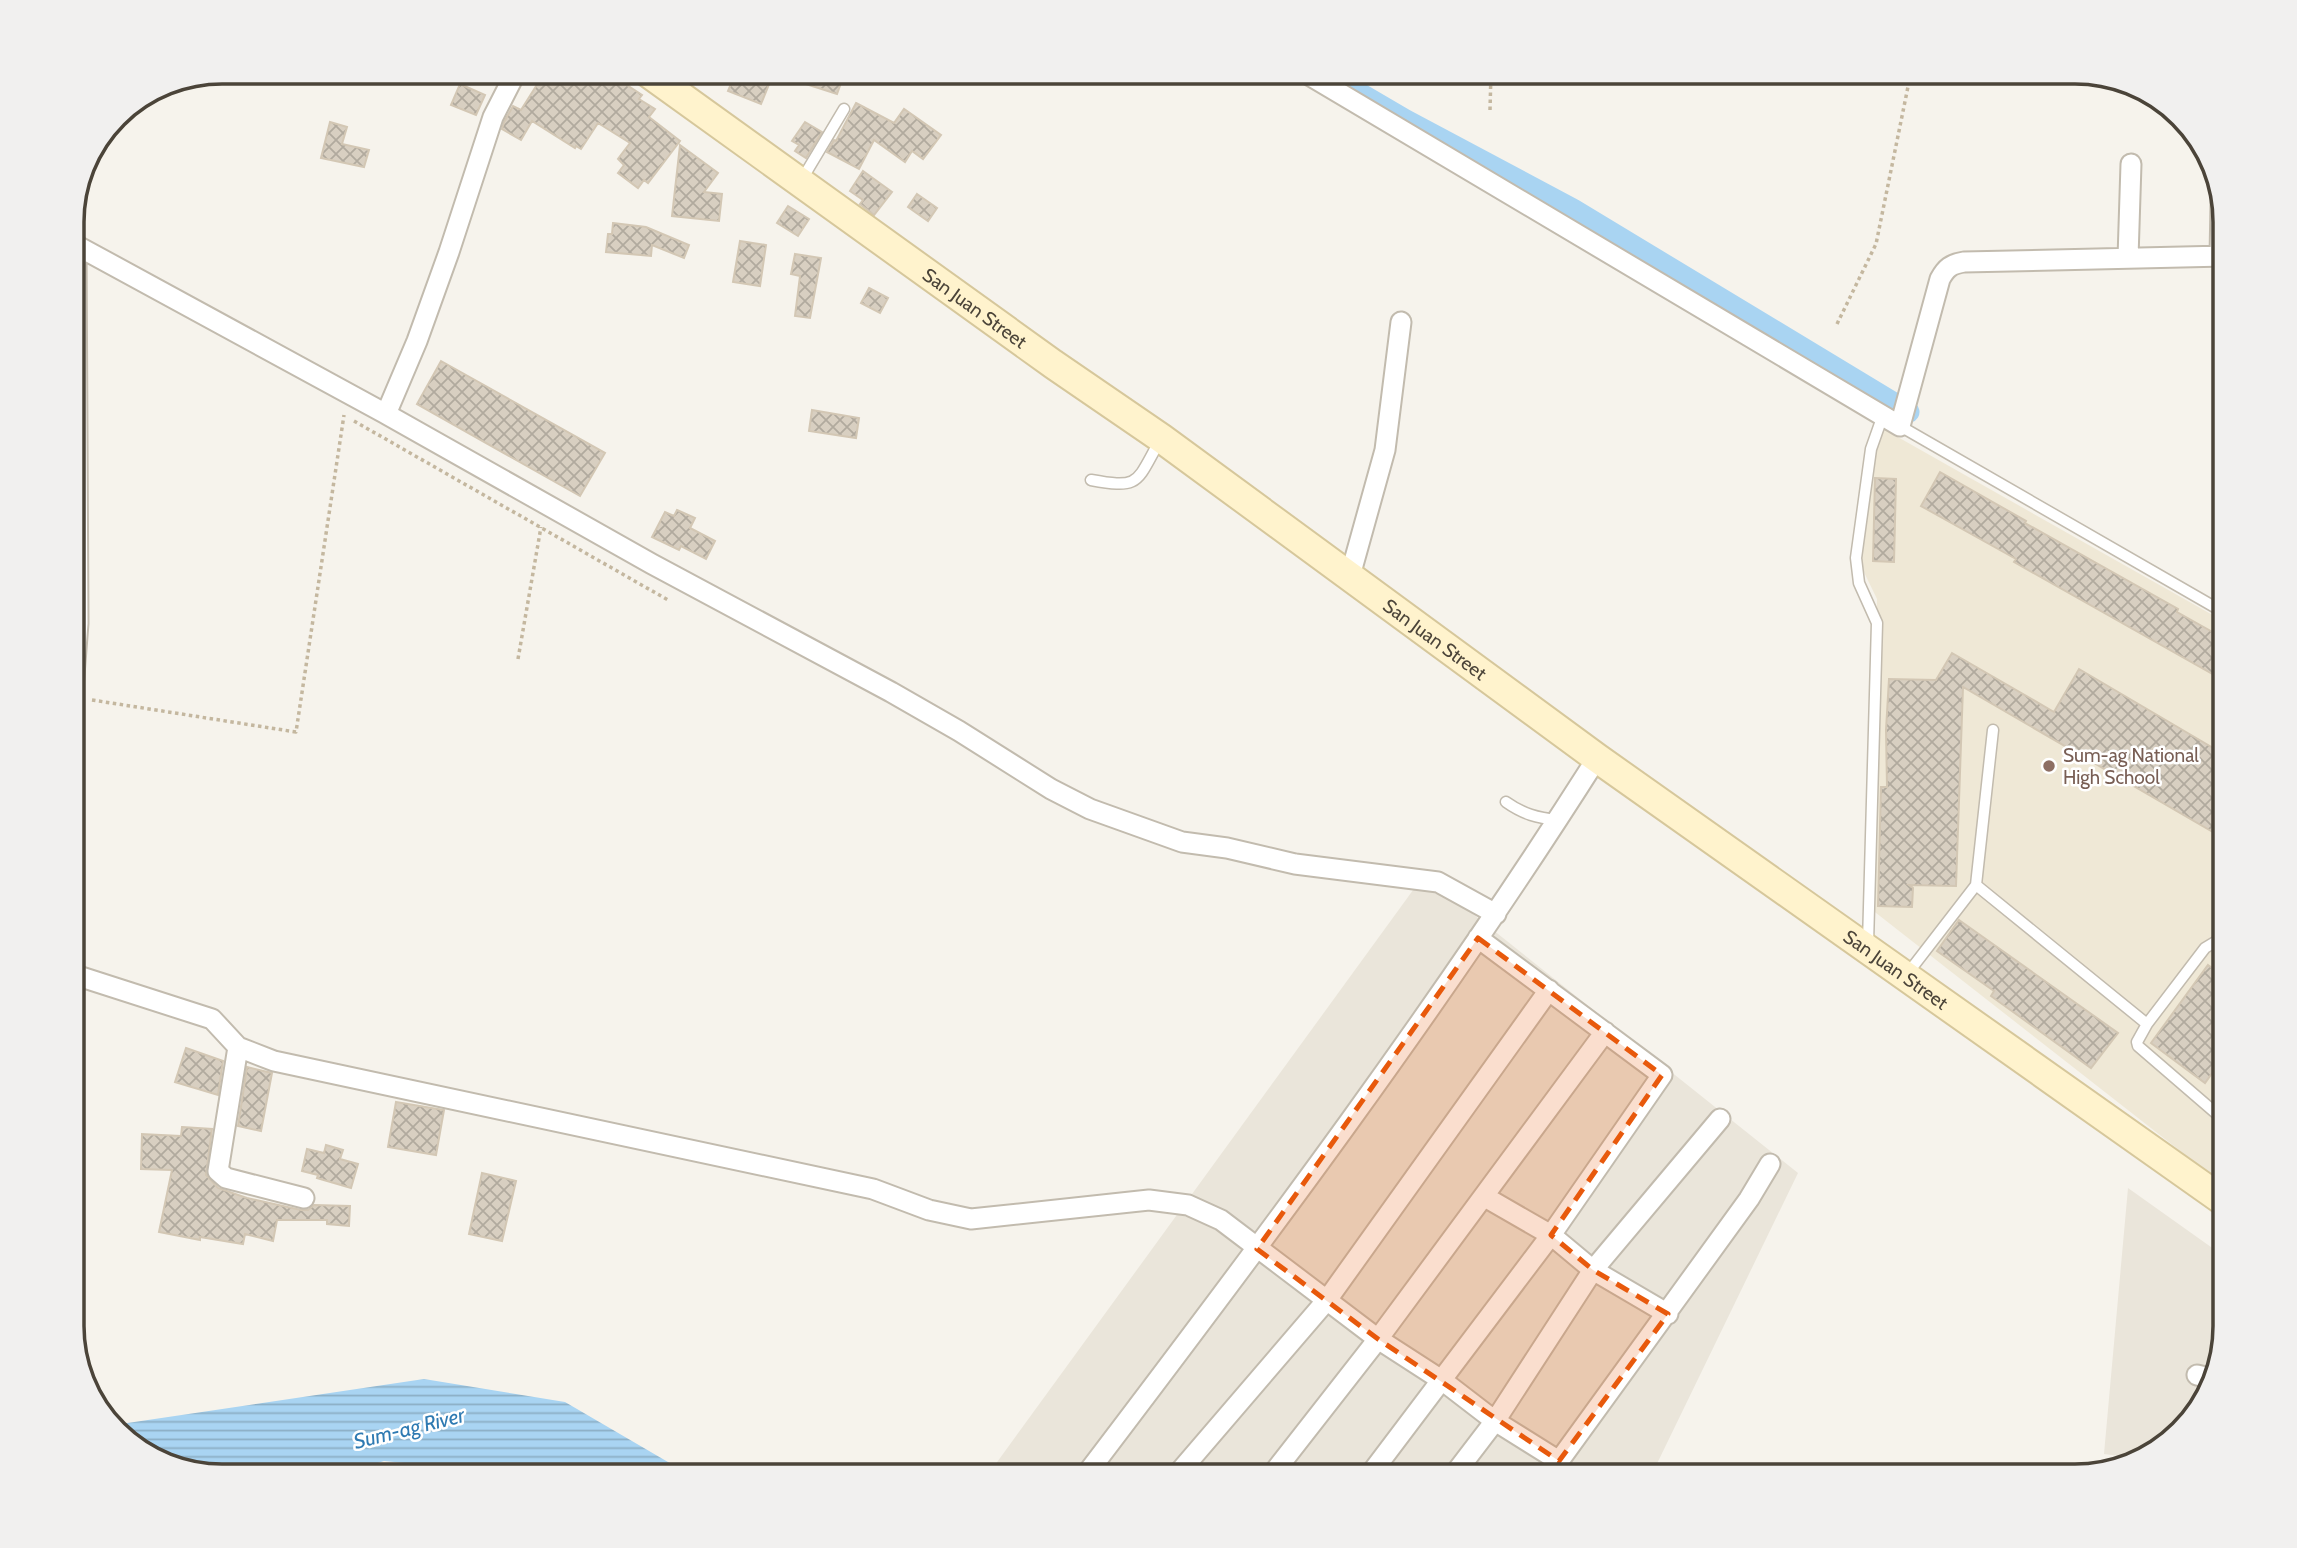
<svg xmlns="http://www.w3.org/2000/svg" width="2297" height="1548" font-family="Cabin,sans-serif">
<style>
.residential{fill:#eae5da}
.education{fill:#efe8d6}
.water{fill:url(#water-rules)}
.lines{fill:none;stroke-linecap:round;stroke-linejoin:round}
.canal{stroke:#a9d4f2;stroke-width:21}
.building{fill:url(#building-cross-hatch);stroke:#d3c7b4;stroke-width:2}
.service-casing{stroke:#c2bbae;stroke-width:13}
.minor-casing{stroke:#c2bbae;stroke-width:23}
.secondary-casing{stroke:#d6c79b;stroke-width:32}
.path{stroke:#c4b79f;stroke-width:3.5;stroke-dasharray:3.5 3.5;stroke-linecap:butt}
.service{stroke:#fff;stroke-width:10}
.minor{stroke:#fff;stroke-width:19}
.secondary{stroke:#fff3cd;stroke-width:28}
.marked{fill:#e8590c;fill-opacity:0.2;stroke:#e8590c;stroke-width:5;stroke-dasharray:14 9;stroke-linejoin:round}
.education-dot{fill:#8d6e63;stroke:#fff;stroke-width:2.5}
.labels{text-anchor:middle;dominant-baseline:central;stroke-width:5;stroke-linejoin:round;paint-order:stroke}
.street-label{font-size:19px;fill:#4b4439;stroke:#fff}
.education-label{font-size:19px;fill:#785e54;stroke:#fff;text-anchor:start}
.water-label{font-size:21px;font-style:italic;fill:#2e7ab2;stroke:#fff}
.rim{fill:none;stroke:#4b4439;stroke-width:3.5}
</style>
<defs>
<pattern id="water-rules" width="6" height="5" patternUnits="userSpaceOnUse" patternTransform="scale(1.75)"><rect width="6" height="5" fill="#a9d4f2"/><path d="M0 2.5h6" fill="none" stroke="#8caec5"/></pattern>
<pattern id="building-cross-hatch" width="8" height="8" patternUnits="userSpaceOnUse" patternTransform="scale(1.75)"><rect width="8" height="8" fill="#d8cfc1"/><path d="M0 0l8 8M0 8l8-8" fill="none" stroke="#b1aa9e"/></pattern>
</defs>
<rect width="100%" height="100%" fill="#f6f3ec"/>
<path class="residential" d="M 1424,875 L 1798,1173 L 1651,1476 L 987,1476 Z
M 2128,1188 L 2225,1257 L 2225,1326 L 2200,1410 L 2144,1459 L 2104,1454 Z"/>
<path class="education" d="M 1873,423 L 2225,622 L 2225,1186 L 1871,909 L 1877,599 L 1861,566 Z"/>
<path class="water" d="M 424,1379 L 565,1402 L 692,1476 L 476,1476 L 456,1468 L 384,1461 L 335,1476 L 222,1476 L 138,1451 L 114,1425 Z"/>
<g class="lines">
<path class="canal" d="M 1324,72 L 1406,120 L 1573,209 L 1909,412"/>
</g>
<path class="building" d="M 545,72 L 607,72 L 642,95 L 639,99 L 655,109 L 649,117 L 680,141 L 648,183 L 644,180 L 638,188 L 618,173 L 624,165 L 618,159 L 630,143 L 598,123 L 581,149 L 576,146 L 575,148 L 532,121 L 521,140 L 502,129 L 504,122 L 513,106 L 521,110 Z
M 736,72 L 774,72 L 761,104 L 728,91 Z
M 779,72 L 845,72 L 837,94 L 778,75 Z
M 460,84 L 485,95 L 476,115 L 451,105 Z
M 856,103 L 894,123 L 904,109 L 941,135 L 923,159 L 912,151 L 905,162 L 874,140 L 859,169 L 827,152 L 834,140 L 836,141 Z
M 330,122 L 347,127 L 342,144 L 369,150 L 364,167 L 321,158 Z
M 805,122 L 822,132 L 806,158 L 795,151 L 799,145 L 792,141 Z
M 680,145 L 718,173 L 704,192 L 722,194 L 719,221 L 672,216 Z
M 863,171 L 892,192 L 874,215 L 860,204 L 863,200 L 850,191 Z
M 917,194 L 937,208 L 928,221 L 908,207 Z
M 788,206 L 809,219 L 798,236 L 777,223 Z
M 613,223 L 646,227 L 689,245 L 684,258 L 652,245 L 651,256 L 606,252 L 608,234 L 612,234 Z
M 740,241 L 766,245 L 760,286 L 733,282 Z
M 795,254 L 821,258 L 810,318 L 795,316 L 800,276 L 791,274 Z
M 869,288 L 888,298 L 880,313 L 861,303 Z
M 441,361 L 605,453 L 580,496 L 417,404 Z
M 812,410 L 859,418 L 856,438 L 809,431 Z
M 1940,472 L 2026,521 L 2025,523 L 2178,609 L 2177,612 L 2225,639 L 2225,681 L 2014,562 L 2016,559 L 1921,506 Z
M 1875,478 L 1896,479 L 1894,562 L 1873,561 Z
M 677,510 L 695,518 L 690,528 L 715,541 L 706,559 L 681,546 L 679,550 L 652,537 L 665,512 L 674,516 Z
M 1952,653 L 2054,712 L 2079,669 L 2225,755 L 2225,839 L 1963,687 L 1956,886 L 1909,885 L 1913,888 L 1912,907 L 1878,906 L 1881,787 L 1887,787 L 1886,730 L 1889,679 L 1936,680 Z
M 1959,920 L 2118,1033 L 2091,1068 L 1991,996 L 1994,991 L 1937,951 Z
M 2208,965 L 2225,977 L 2225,1055 L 2205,1083 L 2151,1043 Z
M 186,1048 L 223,1061 L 218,1095 L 175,1082 Z
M 247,1067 L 272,1073 L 261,1131 L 238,1126 Z
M 396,1102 L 444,1110 L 436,1155 L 388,1147 Z
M 182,1127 L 212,1129 L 206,1175 L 218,1188 L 247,1198 L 301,1210 L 308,1210 L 314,1205 L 350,1206 L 349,1226 L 327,1224 L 327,1220 L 277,1220 L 273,1241 L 245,1234 L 243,1244 L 200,1237 L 200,1240 L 159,1232 L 172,1170 L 141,1169 L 142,1134 L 181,1136 Z
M 326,1145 L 343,1150 L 340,1159 L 358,1164 L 351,1188 L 317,1178 L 318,1175 L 302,1171 L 307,1149 L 324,1153 Z
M 482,1173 L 516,1181 L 502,1241 L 469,1234 Z"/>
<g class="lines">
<g class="service-casing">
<path id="service" d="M 801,181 L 844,109
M 1900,426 L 2225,613
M 1091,480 C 1140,489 1136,483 1159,442
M 1506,802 C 1523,814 1537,818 1558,820
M 1976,885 L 2147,1024
M 2225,936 L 2205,948 L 2147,1024 L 2137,1042 L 2138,1046 L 2225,1121
M 1868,943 L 1877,623 L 1859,583 L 1856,558 L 1871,449 L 1883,415
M 1908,973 L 1976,885 L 1993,730"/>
</g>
<g class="minor-casing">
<path id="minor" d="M 516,72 L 493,117 L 449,252 L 417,341 L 386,414 L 652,564 L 891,692 L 959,731 L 1051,789 L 1090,809 L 1182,842 L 1227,848 L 1295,864 L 1438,882 L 1496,914
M 1304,72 L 1900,426 L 1940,279 C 1946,268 1951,264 1964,262 L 2225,256
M 72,243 L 386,414
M 2220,256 L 2221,204
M 2128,258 L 2131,164
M 1350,576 L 1385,450 L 1401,322
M 72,701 L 78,623 L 76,245
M 72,974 L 212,1019 L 238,1047 L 274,1061 L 873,1189 L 929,1210 L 971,1219 L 1149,1200 L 1188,1205 L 1221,1220 L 1378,1339 L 1443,1381 L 1495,1421 L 1559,1461 L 1749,1199 L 1770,1164
M 238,1047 L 218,1171 L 226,1178 L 304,1198
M 1485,1197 L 1551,1235 L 1593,1270 L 1668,1314
M 2197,1375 L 2210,1378
M 1085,1476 C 1263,1242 1440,1006 1597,758
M 1176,1476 L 1327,1300 L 1549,990
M 1271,1476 L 1378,1339 L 1605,1032
M 1369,1476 L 1551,1235 L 1662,1075 L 1478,938
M 1453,1476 L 1495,1421 L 1593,1270 L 1720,1119"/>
</g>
<g class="secondary-casing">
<g id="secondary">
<path id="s1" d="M 647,72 L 1053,364 L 1161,438 L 1597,758 L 2225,1202"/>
</g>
</g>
<path class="path" d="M 1490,110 L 1491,72
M 1837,324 L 1876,244 L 1911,72
M 354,421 L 668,600
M 518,659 L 541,527
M 92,700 L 296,732 L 344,415"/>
<use href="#service" class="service"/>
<use href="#minor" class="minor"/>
<use href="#secondary" class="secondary"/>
</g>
<path class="marked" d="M 1478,938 L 1662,1075 L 1551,1235 L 1593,1270 L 1668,1314 L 1559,1461 L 1378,1339 L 1257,1249 Z"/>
<circle class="education-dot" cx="2049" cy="766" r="7"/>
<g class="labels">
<g class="street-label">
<text stroke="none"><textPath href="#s1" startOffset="404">San Juan Street</textPath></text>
<text stroke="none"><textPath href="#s1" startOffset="971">San Juan Street</textPath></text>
<text stroke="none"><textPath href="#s1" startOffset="1538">San Juan Street</textPath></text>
</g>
<g class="education-label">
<text x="2063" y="755">Sum-ag National<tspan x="2063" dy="22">High School</tspan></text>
</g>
<g class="water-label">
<text transform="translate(409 1428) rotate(-14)">Sum-ag River</text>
</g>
</g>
<path d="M0 0H2297V1548H0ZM222 84H2075A138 138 0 0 1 2213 222V1326A138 138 0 0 1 2075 1464H222A138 138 0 0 1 84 1326V222A138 138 0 0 1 222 84Z" fill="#f1f0ef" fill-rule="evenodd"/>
<path class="rim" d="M222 84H2075A138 138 0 0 1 2213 222V1326A138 138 0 0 1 2075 1464H222A138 138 0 0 1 84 1326V222A138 138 0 0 1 222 84Z"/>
</svg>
